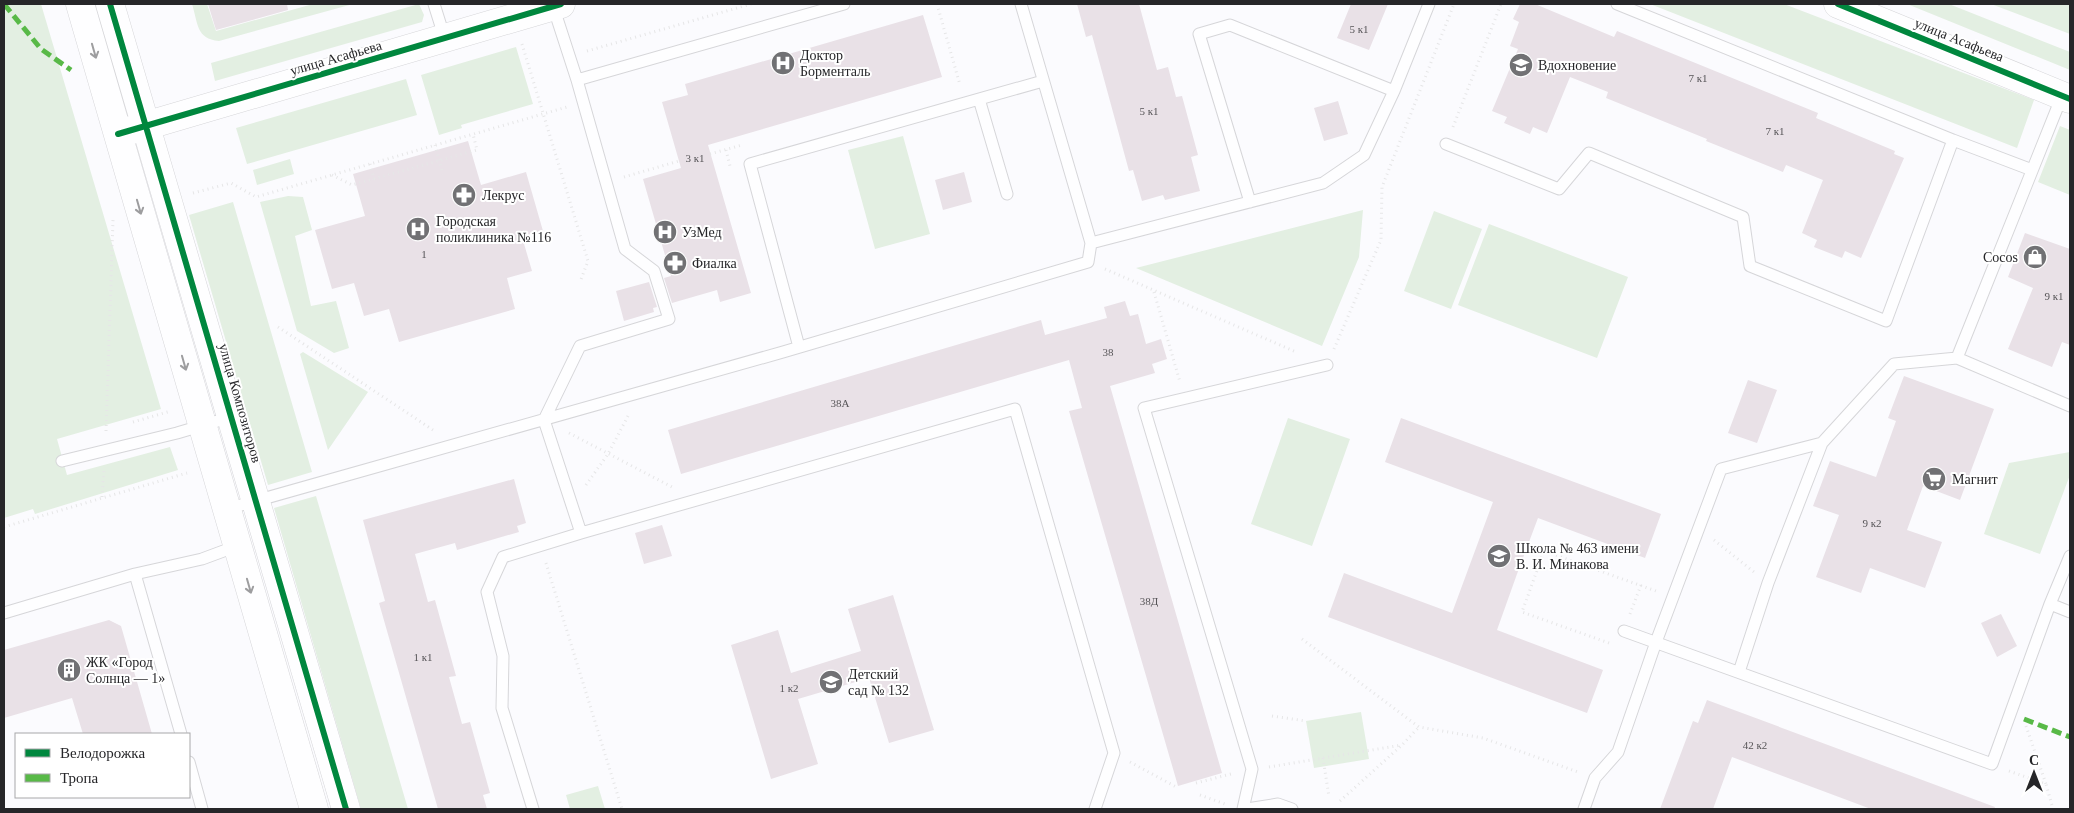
<svg xmlns="http://www.w3.org/2000/svg" width="2074" height="813" font-family="'Times New Roman',serif">
<style>
.green{fill:#e3efe2}
.building{fill:#e9e1e7}
.lines{fill:none;stroke-linecap:round;stroke-linejoin:round}
.service-casing{stroke:#d6d6d9;stroke-width:13}
.tertiary-casing{stroke:#d6d6d9;stroke-width:29}
.path{stroke:#e6e6e7;stroke-width:3;stroke-dasharray:1 4;stroke-linecap:butt}
.service{stroke:#fefeff;stroke-width:11}
.tertiary{stroke:#fefeff;stroke-width:28}
.quiet{stroke:#58b947;stroke-width:5;stroke-dasharray:10 5;stroke-linecap:butt}
.cycleway-casing{stroke:#fff;stroke-width:9}
.cycleway{stroke:#00873e;stroke-width:6}
.oneway{stroke:#9d9d9f}
.labels{text-anchor:middle;dominant-baseline:central;stroke-width:4;stroke-linejoin:round;paint-order:stroke}
.number-label{font-size:11px;fill:#575558}
.street-label{font-size:14px;fill:#262629;stroke:#fff}
.poi-label{font-size:14px;fill:#262629;stroke:#fff;text-anchor:start}
</style>
<rect width="100%" height="100%" fill="#fbfbfe"/>
<path class="green" d="M 4,4 L 41,4 L 161,409 L 57,439 L 67,475 L 170,447 L 178,470 L 35,514 L 33,509 L 4,518 Z
M 192,4 L 207,4 L 216,31 L 313,4 L 353,4 L 219,41 C 196,39 198,23 192,4 Z
M 419,4 L 424,15 L 422,22 L 215,81 L 211,63 Z
M 1650,4 L 1784,4 L 2034,100 L 2017,148 Z
M 1907,4 L 1949,4 L 2070,52 L 2070,70 Z
M 1991,4 L 2070,4 L 2070,34 Z
M 516,47 L 533,104 L 461,125 L 462,128 L 439,135 L 421,75 Z
M 406,79 L 417,115 L 247,164 L 236,128 Z
M 2060,126 L 2070,130 L 2070,195 L 2038,182 Z
M 903,136 L 930,234 L 875,249 L 848,150 Z
M 290,159 L 294,174 L 257,185 L 253,170 Z
M 288,196 L 303,197 L 312,230 L 295,236 L 311,306 L 336,301 L 349,348 L 334,353 L 297,331 L 260,202 Z
M 233,202 L 312,472 L 268,485 L 189,215 Z
M 1363,210 L 1359,257 L 1322,346 L 1136,268 Z
M 1434,211 L 1482,229 L 1451,309 L 1404,291 Z
M 1489,224 L 1628,277 L 1597,358 L 1458,305 Z
M 303,352 L 368,392 L 328,450 L 300,354 Z
M 1288,418 L 1350,439 L 1312,546 L 1251,524 Z
M 2070,452 L 2070,475 L 2040,554 L 1984,534 L 2009,463 Z
M 316,496 L 408,809 L 361,809 L 274,508 Z
M 1361,712 L 1369,759 L 1314,768 L 1306,721 Z
M 598,786 L 605,809 L 570,809 L 566,795 Z"/>
<path class="building" d="M 208,4 L 287,4 L 288,10 L 216,30 Z
M 1077,4 L 1139,4 L 1157,70 L 1168,67 L 1176,97 L 1182,96 L 1198,155 L 1191,157 L 1200,191 L 1165,200 L 1163,195 L 1142,201 L 1133,170 L 1129,171 L 1092,35 L 1086,37 Z
M 1351,4 L 1388,4 L 1369,50 L 1337,38 Z
M 1520,4 L 1535,4 L 1614,37 L 1617,31 L 1818,113 L 1816,118 L 1895,151 L 1894,154 L 1904,158 L 1861,258 L 1845,251 L 1842,258 L 1814,247 L 1817,240 L 1802,233 L 1823,180 L 1786,165 L 1783,172 L 1706,141 L 1707,139 L 1606,98 L 1608,92 L 1570,77 L 1547,133 L 1533,127 L 1530,134 L 1504,123 L 1507,117 L 1492,111 L 1518,49 L 1510,46 L 1519,22 L 1513,19 Z
M 923,15 L 942,77 L 708,145 L 751,293 L 720,302 L 717,290 L 672,303 L 664,278 L 671,276 L 643,179 L 681,168 L 662,102 L 688,95 L 685,84 Z
M 1338,101 L 1348,134 L 1324,141 L 1314,108 Z
M 468,141 L 481,185 L 526,172 L 543,231 L 522,237 L 532,271 L 507,278 L 515,309 L 399,342 L 389,309 L 364,316 L 354,283 L 332,289 L 315,230 L 365,216 L 353,174 Z
M 964,172 L 972,202 L 943,210 L 935,180 Z
M 2025,233 L 2070,249 L 2070,345 L 2062,342 L 2052,367 L 2008,349 L 2033,288 L 2008,277 Z
M 649,282 L 657,307 L 653,308 L 654,312 L 624,321 L 616,291 Z
M 1125,301 L 1130,316 L 1138,314 L 1146,344 L 1161,339 L 1167,359 L 1152,364 L 1155,373 L 1110,386 L 1222,773 L 1178,786 L 1069,411 L 1082,408 L 1069,360 L 681,474 L 668,430 L 1041,320 L 1045,335 L 1107,318 L 1104,307 Z
M 1904,376 L 1994,409 L 1960,500 L 1923,486 L 1907,530 L 1942,542 L 1925,588 L 1870,568 L 1861,593 L 1816,577 L 1839,515 L 1813,506 L 1830,461 L 1876,477 L 1896,421 L 1888,418 Z
M 1748,380 L 1777,390 L 1757,443 L 1728,433 Z
M 1401,418 L 1661,514 L 1645,558 L 1538,518 L 1517,574 L 1497,630 L 1603,670 L 1587,713 L 1328,617 L 1344,573 L 1452,613 L 1493,502 L 1385,462 Z
M 514,479 L 526,523 L 517,526 L 519,532 L 457,550 L 455,543 L 415,554 L 428,602 L 435,600 L 456,676 L 449,677 L 462,724 L 470,722 L 490,793 L 483,795 L 487,809 L 438,809 L 379,603 L 385,601 L 363,520 Z
M 662,525 L 672,556 L 644,564 L 635,533 Z
M 893,595 L 934,730 L 889,743 L 869,678 L 798,699 L 818,764 L 771,779 L 731,645 L 778,630 L 791,673 L 861,651 L 848,609 Z
M 2001,614 L 2017,646 L 1997,657 L 1981,623 Z
M 109,620 L 121,626 L 152,734 L 83,734 L 72,698 L 4,718 L 4,650 Z
M 1707,700 L 1995,807 L 1994,809 L 1871,809 L 1732,757 L 1713,809 L 1660,809 L 1693,721 L 1698,723 Z"/>
<g class="lines">
<g class="service-casing">
<path id="service" d="M 434,4 L 445,39
M 553,6 L 577,80
M 979,99 L 1007,194
M 1953,140 L 2032,170
M 1446,144 L 1559,189 L 1589,153 L 1743,217 L 1750,266 L 1886,321 L 1953,140 L 1617,4
M 1250,202 L 1199,34 L 1230,25 L 1394,91
M 1091,243 L 1323,183 L 1364,155 L 1394,91 L 1429,4
M 799,347 L 750,164 L 1043,81
M 1957,358 L 2062,96
M 62,461 L 177,433 L 231,417
M 227,509 L 783,352 L 1088,262 L 1091,243 L 1021,4
M 581,533 L 1015,409 L 1114,753 L 1095,809
M 135,574 L 181,734
M 2050,604 L 2070,612
M 4,613 L 135,574 L 202,559 L 237,546
M 1624,631 L 1992,764 L 2050,604 L 2070,556
M 1739,672 L 1768,583 L 1822,443 L 1894,364 L 1957,358 L 2070,406
M 189,762 L 202,809
M 533,809 L 502,708 L 503,656 L 487,592 L 503,557 L 581,533 L 544,420 L 580,346 L 669,319 L 654,271 L 625,249 L 577,80 L 844,4
M 1243,809 L 1252,769 L 1144,408 L 1327,365
M 1247,809 L 1278,804 L 1292,809
M 1584,809 L 1595,778 L 1618,752 L 1656,642 L 1721,469 L 1822,443"/>
</g>
<g class="tertiary-casing">
<path id="tertiary" d="M 80,4 L 314,809
M 110,4 L 346,809
M 1838,4 L 2070,99
M 128,131 L 561,4"/>
</g>
<path class="path" d="M 937,4 L 960,85
M 522,44 L 588,261 L 580,282
M 587,51 L 751,4
M 1453,127 L 1501,4
M 435,145 L 443,174
M 726,150 L 730,166
M 710,154 L 742,145
M 370,164 L 374,179
M 332,175 L 352,185 L 477,150 L 473,134
M 624,177 L 679,161
M 193,193 L 231,183 L 256,197 L 567,107
M 1105,269 L 1296,352
M 1154,292 L 1180,382
M 278,327 L 433,430
M 1334,349 L 1381,240 L 1382,187 L 1454,4
M 133,422 L 171,411
M 106,431 L 113,220
M 569,433 L 672,487
M 586,485 L 608,454 L 628,416
M 102,497 L 104,470
M 4,527 L 187,473
M 1714,540 L 1754,572
M 546,563 L 622,809
M 1630,614 L 1641,585
M 1302,639 L 1419,727 L 1483,738 L 1578,772
M 1609,643 L 1522,612 L 1544,551 L 1656,591
M 1272,716 L 1306,721
M 2026,726 L 2046,784
M 1323,758 L 1329,797
M 1130,762 L 1178,788
M 1269,767 L 1402,745
M 2009,771 L 2046,784 L 2053,809
M 1196,783 L 1231,774
M 1200,795 L 1225,804
M 1340,801 L 1402,745 L 1419,727"/>
<use href="#service" class="service"/>
<use href="#tertiary" class="tertiary"/>
<path class="quiet" d="M 4,4 L 41,49 L 71,70
M 2024,719 L 2070,737"/>
<g class="cycleway-casing">
<path id="cycleway" d="M 110,4 L 346,809
M 1838,4 L 2070,99
M 118,134 L 561,4"/>
</g>
<use href="#cycleway" class="cycleway"/>
</g>
<defs><path id="oneway-shaft" d="M-6 0H5M1.5-3L5.5 0L1.5 3" fill="none" stroke-width="1.6" stroke-linecap="round" stroke-linejoin="round" transform="scale(1.25)"/></defs>
<g class="oneway">
<use href="#oneway-shaft" transform="translate(94 51) rotate(74)"/>
<use href="#oneway-shaft" transform="translate(139 207) rotate(74)"/>
<use href="#oneway-shaft" transform="translate(184 363) rotate(74)"/>
<use href="#oneway-shaft" transform="translate(249 586) rotate(74)"/>
</g>
<defs>
<g id="hospital-disc" transform="scale(1.25)"><circle r="9.5" fill="#717174" stroke="#fff"/><path d="M-5-5h3v3.5h4V-5h3V5h-3V1.5h-4V5h-3Z" fill="#fff"/></g>
<g id="school-disc" transform="scale(1.25)"><circle r="9.5" fill="#717174" stroke="#fff"/><path d="M0-5L7-2L0 1L-7-2ZM-4 1L0 2.5L4 1V4Q0 6-4 4Z" fill="#fff"/></g>
<g id="pharmacy-disc" transform="scale(1.25)"><circle r="9.5" fill="#717174" stroke="#fff"/><path d="M-2-6h4v4h4v4h-4v4h-4v-4h-4v-4h4Z" fill="#fff"/></g>
<g id="shop-disc" transform="scale(1.25)"><circle r="9.5" fill="#717174" stroke="#fff"/><path d="M-5-2.5h2.3a2.7 3.5 0 0 1 5.4 0H5L5.5 6h-11ZM-1.5-2.5h3a1.5 2.3 0 0 0-3 0Z" fill="#fff"/></g>
<g id="supermarket-disc" transform="scale(1.25)"><circle r="9.5" fill="#717174" stroke="#fff"/><path d="M-6-5.5h2.5l.6 2H6L4.5 2H-2.5L-4.4-4H-6ZM-1.5 3.2a1.3 1.3 0 1 0 .1 0ZM3 3.2a1.3 1.3 0 1 0 .1 0Z" fill="#fff"/></g>
<g id="building-disc" transform="scale(1.25)"><circle r="9.5" fill="#717174" stroke="#fff"/><path d="M-4-6H4V6H1V3H-1V6H-4ZM-2.5-4.3h1.7v1.8h-1.7ZM.8-4.3h1.7v1.8H.8ZM-2.5-1h1.7V.8h-1.7ZM.8-1h1.7V.8H.8Z" fill="#fff"/></g>
</defs>
<g fill-rule="evenodd">
<use href="#hospital-disc" x="783" y="63"/>
<use href="#school-disc" x="1521" y="65"/>
<use href="#pharmacy-disc" x="464" y="195"/>
<use href="#hospital-disc" x="418" y="229"/>
<use href="#hospital-disc" x="665" y="232"/>
<use href="#shop-disc" x="2035" y="257"/>
<use href="#pharmacy-disc" x="675" y="263"/>
<use href="#supermarket-disc" x="1934" y="479"/>
<use href="#school-disc" x="1499" y="556"/>
<use href="#building-disc" x="69" y="670"/>
<use href="#school-disc" x="831" y="682"/>
</g>
<g class="labels">
<g class="number-label">
<text x="1359" y="29">5 к1</text>
<text x="1698" y="78">7 к1</text>
<text x="1149" y="111">5 к1</text>
<text x="1775" y="131">7 к1</text>
<text x="695" y="158">3 к1</text>
<text x="424" y="254">1</text>
<text x="2054" y="296">9 к1</text>
<text x="1108" y="352">38</text>
<text x="840" y="403">38А</text>
<text x="1872" y="523">9 к2</text>
<text x="1149" y="601">38Д</text>
<text x="423" y="657">1 к1</text>
<text x="789" y="688">1 к2</text>
<text x="1755" y="745">42 к2</text>
</g>
<g class="street-label">
<text transform="translate(1959 40) rotate(22)">улица Асафьева</text>
<text transform="translate(336 58) rotate(-16)">улица Асафьева</text>
<text transform="translate(240 403) rotate(74)">улица Композиторов</text>
</g>
<g class="poi-label">
<text x="800" y="55">Доктор<tspan x="800" dy="16">Борменталь</tspan></text>
<text x="1538" y="65">Вдохновение</text>
<text x="482" y="195">Лекрус</text>
<text x="436" y="221">Городская<tspan x="436" dy="16">поликлиника №116</tspan></text>
<text x="682" y="232">УзМед</text>
<text x="2018" y="257" text-anchor="end">Cocos</text>
<text x="692" y="263">Фиалка</text>
<text x="1952" y="479">Магнит</text>
<text x="1516" y="548">Школа № 463 имени<tspan x="1516" dy="16">В. И. Минакова</tspan></text>
<text x="86" y="662">ЖК «Город<tspan x="86" dy="16">Солнца — 1»</tspan></text>
<text x="848" y="674">Детский<tspan x="848" dy="16">сад № 132</tspan></text>
</g>
</g>
<rect width="2074" height="813" fill="none" stroke="#262629" stroke-width="10"/>
<rect x="15" y="733" width="175" height="65" fill="#ffffff" stroke="#a8a8a9"/>
<rect x="25" y="749" width="25" height="8" fill="#00873e" stroke="#a8a8a9"/>
<text x="60" y="758" font-size="15" fill="#262629">Велодорожка</text>
<rect x="25" y="774" width="25" height="8" fill="#58b947" stroke="#a8a8a9"/>
<text x="60" y="783" font-size="15" fill="#262629">Тропа</text>
<g transform="translate(2034 773)" stroke="#ffffff" stroke-width="4" paint-order="stroke">
<path d="M0-4L9 19L0 12L-9 19Z" fill="#262629"/>
<text y="-8" font-size="14" font-weight="bold" text-anchor="middle" fill="#262629">С</text>
</g>
</svg>
